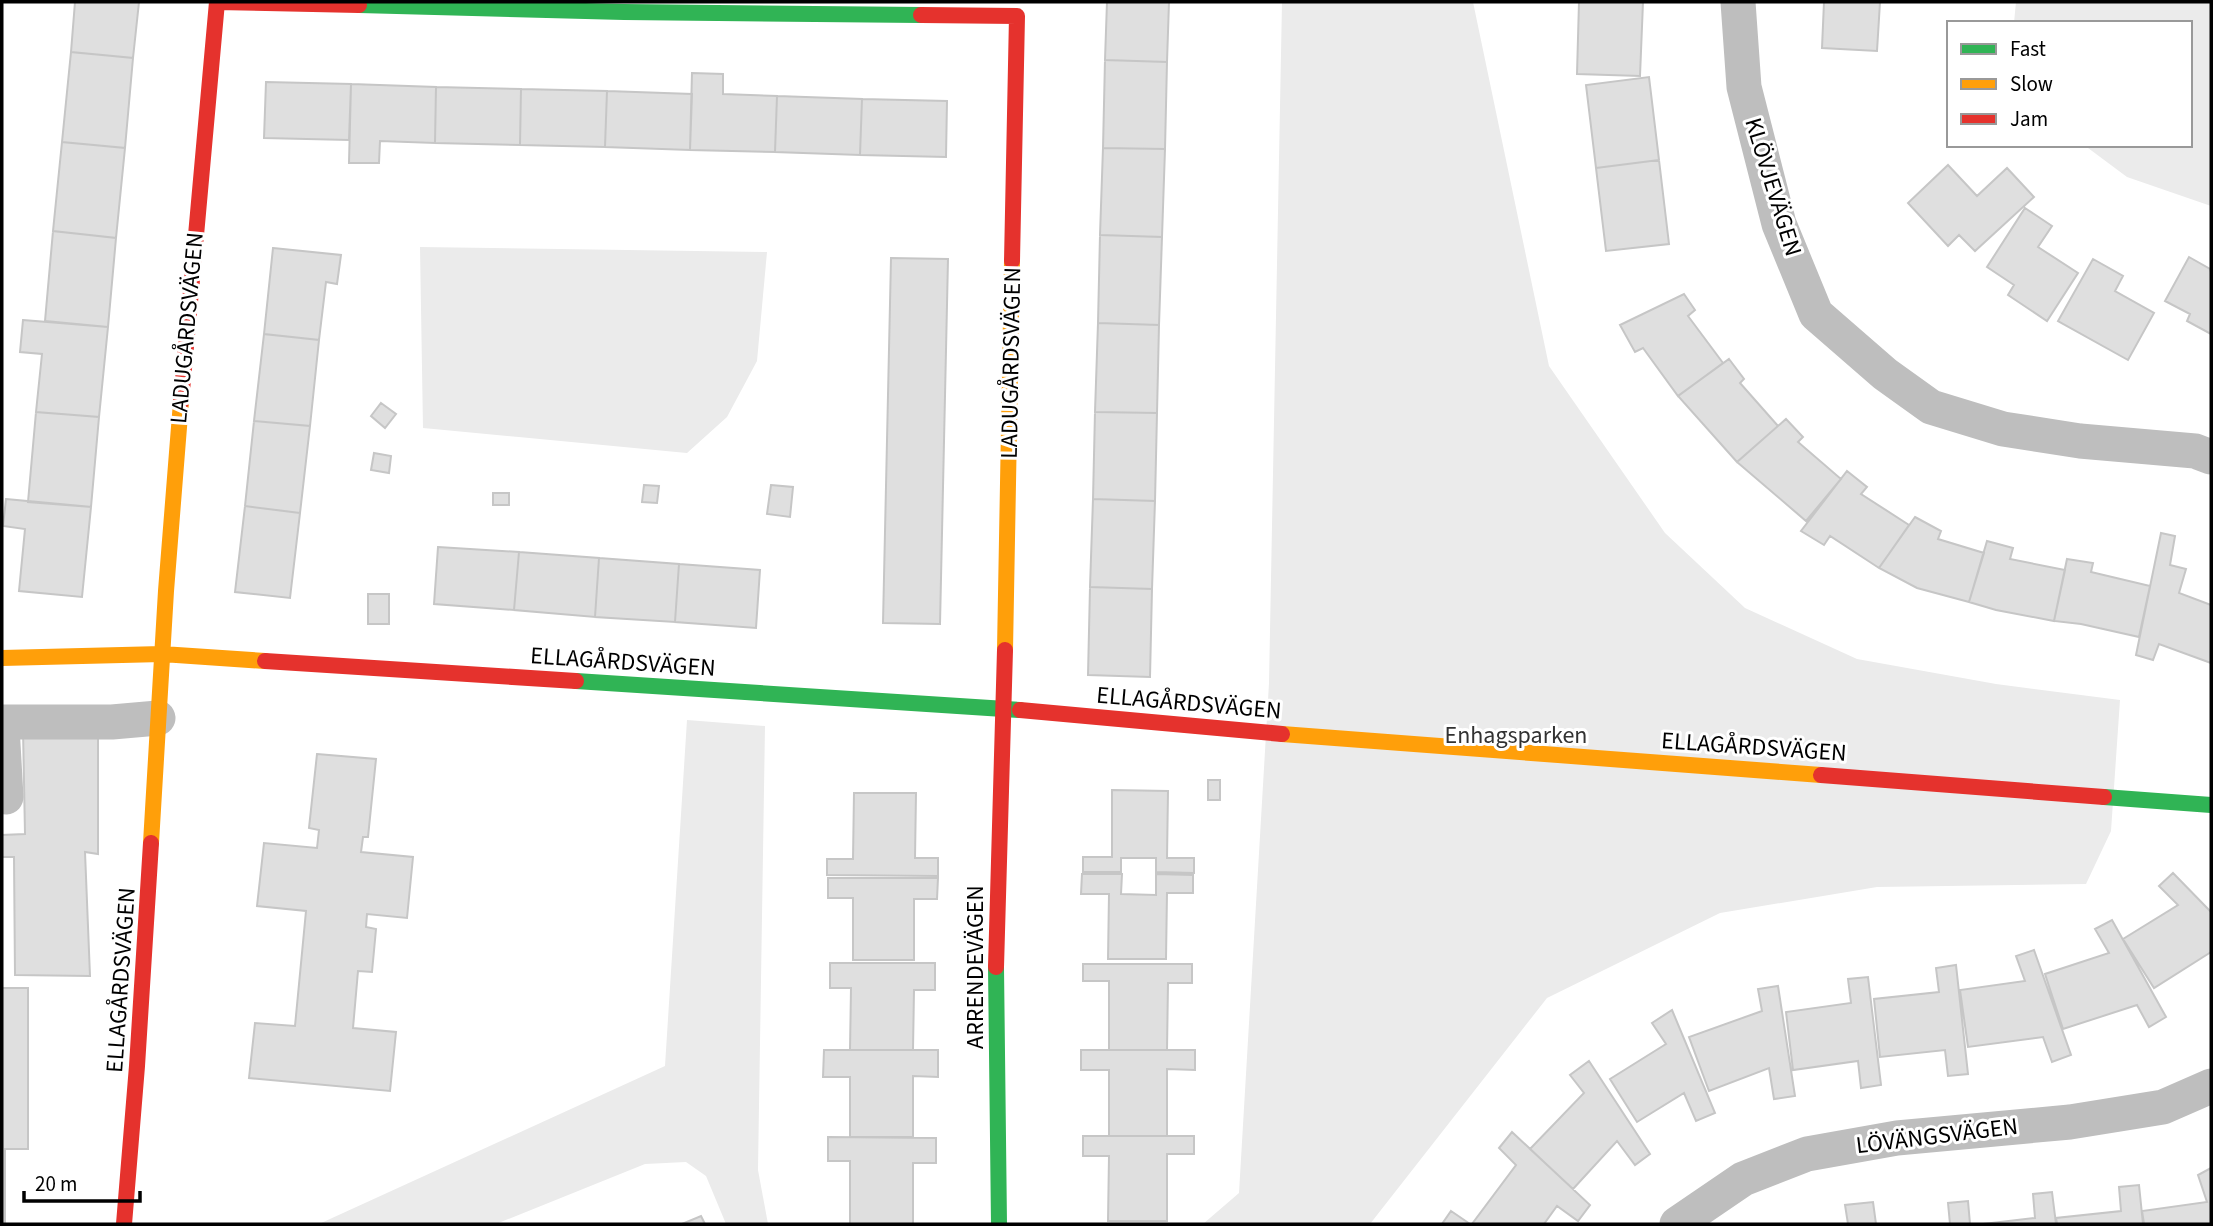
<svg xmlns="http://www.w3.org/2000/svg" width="2213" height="1226" font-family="'Source Sans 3',sans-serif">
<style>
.green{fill:#ebebeb}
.building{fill:#dfdfdf;stroke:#c6c6c6;stroke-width:2}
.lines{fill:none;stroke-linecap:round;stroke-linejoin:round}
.street{stroke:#bebebe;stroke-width:35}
.fast{stroke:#30b455;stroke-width:16}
.slow{stroke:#ff9f0a;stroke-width:16}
.jam{stroke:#e5322d;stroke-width:16}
.labels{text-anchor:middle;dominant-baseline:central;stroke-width:6;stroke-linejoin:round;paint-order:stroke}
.street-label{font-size:24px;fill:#000;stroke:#fff}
.park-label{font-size:24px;fill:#323232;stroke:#fff}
</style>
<rect width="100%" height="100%" fill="#fff"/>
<path class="green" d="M 1282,2 L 1473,2 L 1549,366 L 1665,533 L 1745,608 L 1857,659 L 1996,684 L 2120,700 L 2111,831 L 2086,884 L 1877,887 L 1720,913 L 1547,998 L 1370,1224 L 1203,1224 L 1239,1193 L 1269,683 Z
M 2016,2 L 2211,2 L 2211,206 L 2127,177 L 2084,145 L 2190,145 L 2190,23 L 2014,23 Z
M 420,247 L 767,252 L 757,361 L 727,417 L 687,453 L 423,428 Z
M 687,720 L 765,726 L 758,1170 L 768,1224 L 726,1224 L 706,1176 L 686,1162 L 645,1164 L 496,1224 L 319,1224 L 665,1066 Z"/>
<path class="building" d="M 75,2 L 139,2 L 133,58 L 71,52 Z
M 1107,2 L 1169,2 L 1167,62 L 1105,60 Z
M 1579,2 L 1643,2 L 1640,76 L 1577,74 Z
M 1824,2 L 1880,2 L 1877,51 L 1822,48 Z
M 71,52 L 133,58 L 125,148 L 62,142 Z
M 1105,60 L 1167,62 L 1165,149 L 1103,148 Z
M 692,73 L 723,74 L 723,94 L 777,96 L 775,152 L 690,150 Z
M 1649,77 L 1659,160 L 1596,168 L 1586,85 Z
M 266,82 L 351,84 L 349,140 L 264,138 Z
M 351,84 L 436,87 L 435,143 L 380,141 L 379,163 L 349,163 Z
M 436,87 L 521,89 L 520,145 L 435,143 Z
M 521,89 L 607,91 L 605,147 L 520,145 Z
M 607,91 L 692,94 L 690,150 L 605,147 Z
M 777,96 L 862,99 L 860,155 L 775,152 Z
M 862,99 L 947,101 L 946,157 L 860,155 Z
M 62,142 L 125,148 L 116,238 L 53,231 Z
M 1103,148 L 1165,149 L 1162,237 L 1100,235 Z
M 1659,160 L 1669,244 L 1606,251 L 1596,168 Z
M 1948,165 L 1977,196 L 2007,168 L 2034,197 L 1975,251 L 1959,235 L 1948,246 L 1908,203 Z
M 2025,208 L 2052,226 L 2038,247 L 2078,273 L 2047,321 L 2008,295 L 2014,285 L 1987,267 Z
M 53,231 L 116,238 L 108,327 L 45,321 Z
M 1100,235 L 1162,237 L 1159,325 L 1098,323 Z
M 273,248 L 341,255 L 337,284 L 326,282 L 319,340 L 264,334 Z
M 2189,257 L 2210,269 L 2211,272 L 2211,334 L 2187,321 L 2190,314 L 2165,301 Z
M 891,258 L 948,259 L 940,624 L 883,623 Z
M 2093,259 L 2123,276 L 2115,291 L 2154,313 L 2128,360 L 2058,321 Z
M 1684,294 L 1695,310 L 1688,316 L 1723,363 L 1678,396 L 1643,348 L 1635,352 L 1620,325 Z
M 23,320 L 108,327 L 99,417 L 36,412 L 42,354 L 20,352 Z
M 1098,323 L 1159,325 L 1157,413 L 1095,412 Z
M 264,334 L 319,340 L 310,426 L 254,421 Z
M 1729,359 L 1744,379 L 1740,383 L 1778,426 L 1737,462 L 1678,396 Z
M 381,403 L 396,414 L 385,428 L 371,416 Z
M 36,412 L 99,417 L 91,507 L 28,502 Z
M 1095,412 L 1157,413 L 1155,501 L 1093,499 Z
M 1786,419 L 1803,437 L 1798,442 L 1841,479 L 1806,521 L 1737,462 Z
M 254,421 L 310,426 L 300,513 L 245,506 Z
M 374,453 L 391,456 L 389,473 L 371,470 Z
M 1847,471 L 1867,487 L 1861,494 L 1909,525 L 1879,568 L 1830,536 L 1824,545 L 1801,531 Z
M 644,485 L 659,486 L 657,503 L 642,502 Z
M 771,485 L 793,487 L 790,517 L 767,514 Z
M 493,493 L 509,493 L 509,505 L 493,505 Z
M 6,499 L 91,507 L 82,597 L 19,591 L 25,529 L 3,526 Z
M 1093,499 L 1155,501 L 1152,589 L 1090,587 Z
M 245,506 L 300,513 L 290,598 L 235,592 Z
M 1915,517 L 1941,531 L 1938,539 L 1984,553 L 1969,602 L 1917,588 L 1879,568 Z
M 2161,533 L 2175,536 L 2170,565 L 2186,569 L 2179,593 L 2211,605 L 2211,663 L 2159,644 L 2153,660 L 2136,655 Z
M 1987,541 L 2013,548 L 2010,559 L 2065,570 L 2054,621 L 1996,610 L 1969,602 Z
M 438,547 L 519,552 L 514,610 L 434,604 Z
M 519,552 L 599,558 L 595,617 L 514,610 Z
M 599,558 L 679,564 L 675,622 L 595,617 Z
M 2067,559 L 2093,563 L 2091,572 L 2150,586 L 2139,637 L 2081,624 L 2054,621 Z
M 679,564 L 760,570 L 756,628 L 675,622 Z
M 1090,587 L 1152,589 L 1150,677 L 1088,675 Z
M 368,594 L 389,594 L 389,624 L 368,624 Z
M 23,729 L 98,730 L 98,854 L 85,852 L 90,976 L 15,975 L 14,857 L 2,857 L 2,835 L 25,834 Z
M 317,754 L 376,759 L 368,837 L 363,837 L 361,852 L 413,857 L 407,918 L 367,914 L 366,927 L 376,929 L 372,972 L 358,971 L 353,1028 L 396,1032 L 390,1091 L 249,1078 L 255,1023 L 295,1026 L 306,911 L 257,906 L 264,843 L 317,848 L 319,830 L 309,828 Z
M 1208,780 L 1220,780 L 1220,800 L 1208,800 Z
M 1112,790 L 1168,791 L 1167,858 L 1194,858 L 1194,873 L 1156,872 L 1156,858 L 1121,858 L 1121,872 L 1083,872 L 1083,857 L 1112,857 Z
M 854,793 L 916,793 L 915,858 L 938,858 L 938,876 L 827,875 L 827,859 L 853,859 Z
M 2173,873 L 2211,912 L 2211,952 L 2154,988 L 2123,939 L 2178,905 L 2159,886 Z
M 1082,874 L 1122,874 L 1121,894 L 1156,895 L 1156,874 L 1193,875 L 1193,893 L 1167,893 L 1166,959 L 1108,959 L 1109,894 L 1081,894 Z
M 828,878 L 938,878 L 937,899 L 914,899 L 914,960 L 853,960 L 853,898 L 828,898 Z
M 2112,920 L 2166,1017 L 2149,1027 L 2137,1005 L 2063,1029 L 2045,974 L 2109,953 L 2095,929 Z
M 2034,950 L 2071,1055 L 2052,1062 L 2043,1037 L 1968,1047 L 1960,990 L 2025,981 L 2016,956 Z
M 830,963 L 935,963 L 935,990 L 914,990 L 913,1050 L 850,1050 L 851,988 L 830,988 Z
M 1083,964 L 1192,964 L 1192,983 L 1168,983 L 1167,1050 L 1109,1050 L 1109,981 L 1083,981 Z
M 1956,965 L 1968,1074 L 1948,1076 L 1945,1050 L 1880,1057 L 1874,999 L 1939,992 L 1936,968 Z
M 1868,977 L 1881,1085 L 1861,1088 L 1858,1061 L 1793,1070 L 1786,1012 L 1851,1003 L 1848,979 Z
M 1778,986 L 1795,1096 L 1774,1099 L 1769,1068 L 1709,1091 L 1689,1037 L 1762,1011 L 1758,989 Z
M 2,988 L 28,988 L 28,1149 L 5,1149 L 5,1224 L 2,1224 Z
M 1672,1010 L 1715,1113 L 1696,1121 L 1684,1093 L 1637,1122 L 1610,1079 L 1666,1044 L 1652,1023 Z
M 824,1050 L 938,1050 L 938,1077 L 913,1076 L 913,1137 L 850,1137 L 850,1077 L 823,1077 Z
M 1081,1050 L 1195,1050 L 1195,1070 L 1167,1069 L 1167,1136 L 1109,1136 L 1109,1070 L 1081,1070 Z
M 1589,1061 L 1650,1154 L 1635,1165 L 1617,1141 L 1573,1189 L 1530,1149 L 1584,1093 L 1570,1075 Z
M 1512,1132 L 1590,1205 L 1578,1221 L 1557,1206 L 1544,1224 L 1472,1224 L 1516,1165 L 1499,1148 Z
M 1083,1136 L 1194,1136 L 1194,1154 L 1167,1154 L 1167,1221 L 1108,1221 L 1109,1156 L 1083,1156 Z
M 828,1137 L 936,1138 L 936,1163 L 913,1163 L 913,1224 L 850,1224 L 850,1161 L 828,1161 Z
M 2211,1168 L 2211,1224 L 2144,1224 L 2142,1211 L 2207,1202 L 2198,1175 Z
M 2139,1185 L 2143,1224 L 2057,1224 L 2056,1218 L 2121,1211 L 2119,1187 Z
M 2052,1192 L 2056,1224 L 1983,1224 L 2035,1218 L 2033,1194 Z
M 1968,1201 L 1970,1224 L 1950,1224 L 1948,1203 Z
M 1873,1202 L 1876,1224 L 1848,1224 L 1845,1205 Z
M 1451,1211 L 1470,1224 L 1442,1224 Z
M 701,1216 L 705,1224 L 682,1224 Z"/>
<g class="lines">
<path class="street" d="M 1738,2 L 1744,87 L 1779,224 L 1816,314 L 1885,374 L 1931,407 L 2003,429 L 2080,441 L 2195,451 L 2211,457
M 2,722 L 112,722 L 158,718
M 2,726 L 6,797
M 1677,1224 L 1743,1179 L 1807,1154 L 1897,1138 L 2070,1122 L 2163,1107 L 2211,1086"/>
<path class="fast" d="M 359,5 L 624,12 L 921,15
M 576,681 L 1020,710
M 2104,797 L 2211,805
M 996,967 L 999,1224"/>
<path class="slow" d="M 1005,650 L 1012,261
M 2,658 L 162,654 L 265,661
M 1282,734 L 1821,775
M 151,843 L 166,591 L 181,402"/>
<path class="jam" d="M 921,15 L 1017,16 L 1012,261
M 181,402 L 217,2 L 359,5
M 265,661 L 576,681
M 1020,710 L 1282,734
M 1821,775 L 2104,797
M 996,967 L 1005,650
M 124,1224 L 137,1066 L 151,843"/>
</g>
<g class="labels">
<g class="street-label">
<text transform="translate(1773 187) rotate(73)">KLÖVJEVÄGEN</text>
<text transform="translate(187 328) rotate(-85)">LADUGÅRDSVÄGEN</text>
<text transform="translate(1011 363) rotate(-89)">LADUGÅRDSVÄGEN</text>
<text transform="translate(623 662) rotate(4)">ELLAGÅRDSVÄGEN</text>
<text transform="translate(1189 703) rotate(5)">ELLAGÅRDSVÄGEN</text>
<text transform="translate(1754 747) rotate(4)">ELLAGÅRDSVÄGEN</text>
<text transform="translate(975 967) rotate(-90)">ARRENDEVÄGEN</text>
<text transform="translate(121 980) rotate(-86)">ELLAGÅRDSVÄGEN</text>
<text transform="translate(1937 1136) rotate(-7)">LÖVÄNGSVÄGEN</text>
</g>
<g class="park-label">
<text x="1516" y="735">Enhagsparken</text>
</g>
</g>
<rect width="2213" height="1226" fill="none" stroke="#000000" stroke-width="7"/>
<rect x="1947" y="21" width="245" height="126" fill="#ffffff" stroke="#999999" stroke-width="2"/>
<rect x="1961" y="44" width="35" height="10" fill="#30b455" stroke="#999999" stroke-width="2"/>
<text x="2010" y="56" font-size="21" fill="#000000">Fast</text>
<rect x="1961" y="79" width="35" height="10" fill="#ff9f0a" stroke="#999999" stroke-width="2"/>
<text x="2010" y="91" font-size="21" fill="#000000">Slow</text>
<rect x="1961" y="114" width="35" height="10" fill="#e5322d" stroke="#999999" stroke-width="2"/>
<text x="2010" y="126" font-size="21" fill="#000000">Jam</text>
<path d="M24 1191v10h116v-10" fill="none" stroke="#000000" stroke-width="3.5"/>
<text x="35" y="1191" font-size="21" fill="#000000" stroke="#ffffff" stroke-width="5" paint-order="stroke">20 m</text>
</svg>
